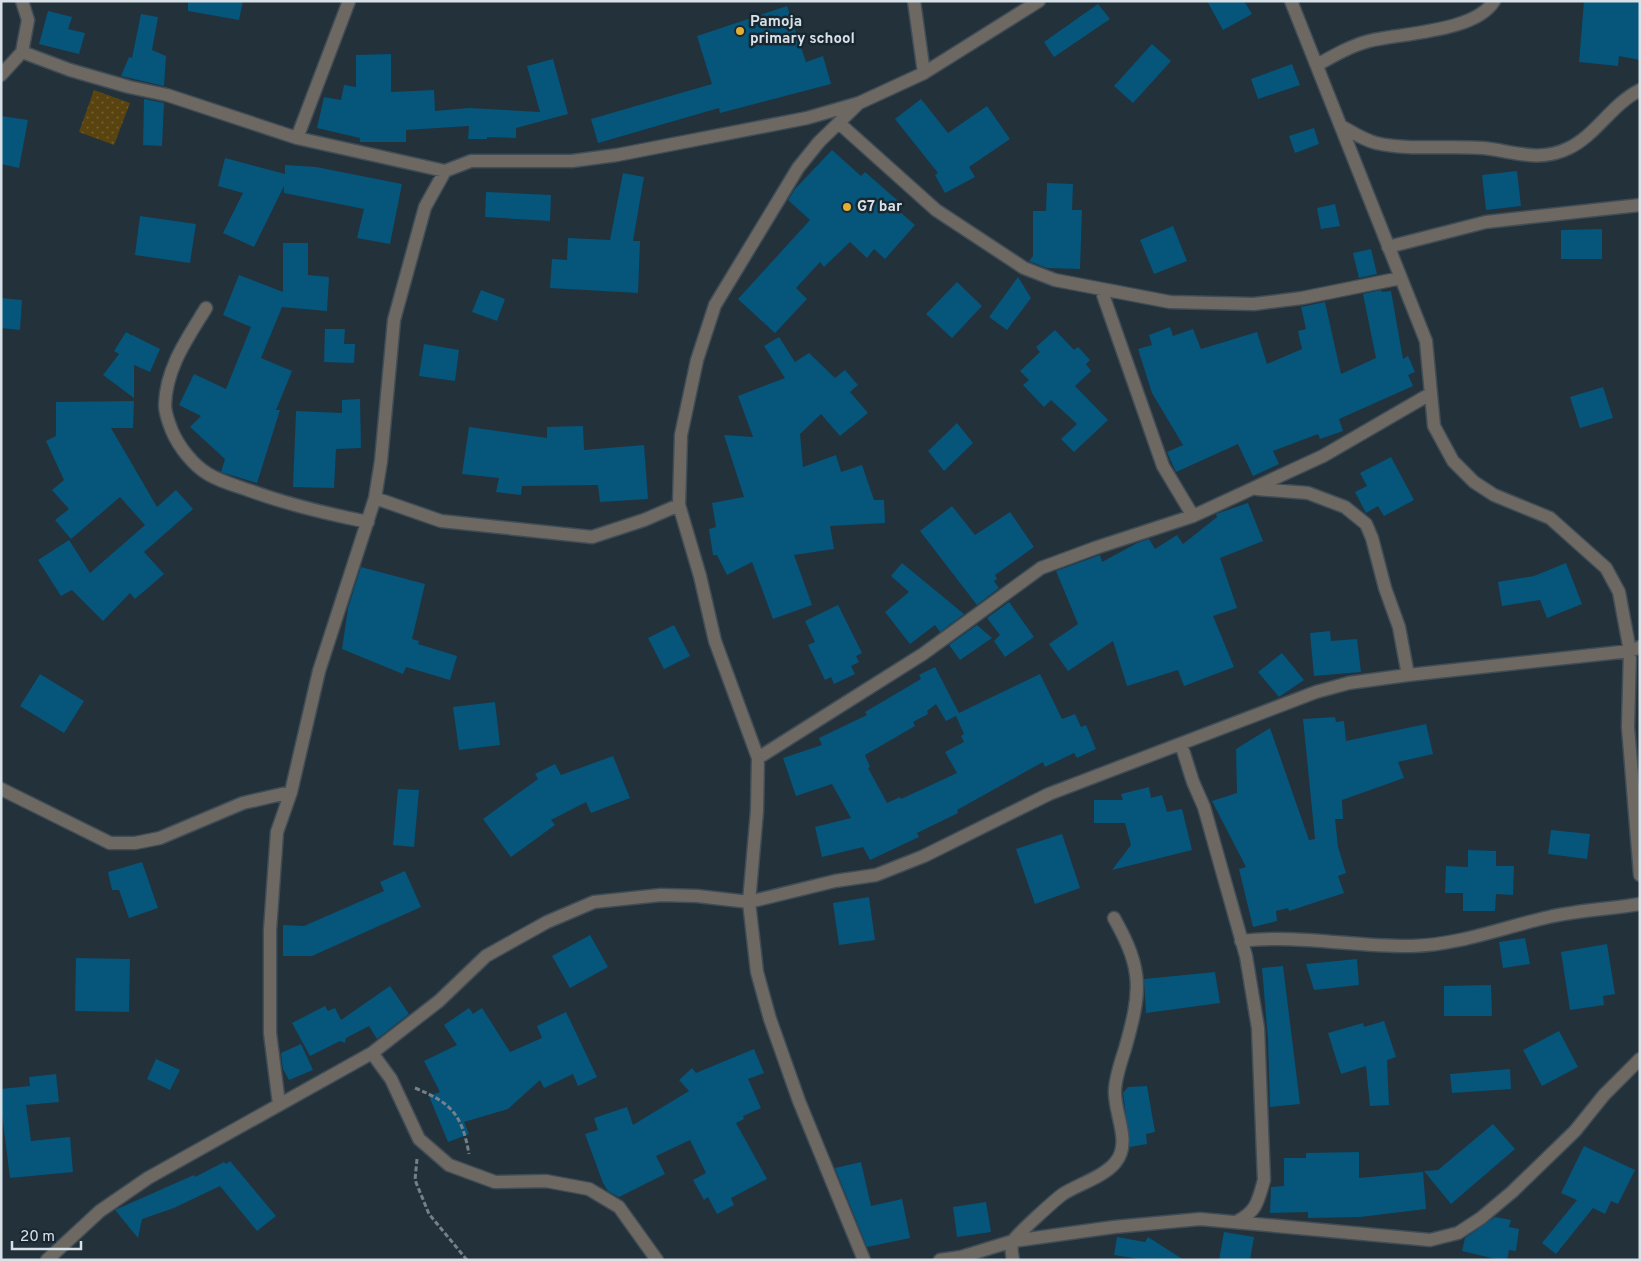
<svg xmlns="http://www.w3.org/2000/svg" width="1641" height="1261" font-family="Overpass,sans-serif">
<style>
.grass{fill:url(#grass-dots)}
.building{fill:#06557b;fill-rule:evenodd}
.lines{fill:none;stroke-linecap:round;stroke-linejoin:round}
.street-casing{stroke:#404d57;stroke-width:15}
.path{stroke:#75818a;stroke-width:3;stroke-dasharray:5 2.5;stroke-linecap:butt}
.street{stroke:#6d6962;stroke-width:12}
.poi-dot{fill:#e1af34;stroke:#192731;stroke-width:2}
.labels{text-anchor:middle;dominant-baseline:central;stroke-width:5;stroke-linejoin:round;paint-order:stroke}
.poi-label{font-size:15px;font-weight:bold;fill:#d7e1e7;stroke:#192731;text-anchor:start}
</style>
<defs>
<pattern id="grass-dots" width="8" height="8" patternUnits="userSpaceOnUse" patternTransform="scale(1.25)"><rect width="8" height="8" fill="#594410"/><path d="M2 2h.1M6 6h.1" fill="none" stroke="#705f33" stroke-width="1.8" stroke-linecap="round"/></pattern>
</defs>
<rect width="100%" height="100%" fill="#23313b"/>
<path class="grass" d="M 94,90 L 130,103 L 114,145 L 79,132 Z"/>
<path class="building" d="M 188,1 L 243,1 L 239,20 L 188,11 Z
M 1207,1 L 1244,1 L 1252,14 L 1223,30 Z
M 1584,1 L 1640,2 L 1640,60 L 1619,56 L 1618,66 L 1579,62 Z
M 1098,4 L 1110,19 L 1054,57 L 1044,42 Z
M 787,6 L 806,62 L 823,56 L 831,84 L 720,113 L 719,108 L 598,143 L 591,119 L 712,84 L 697,36 Z
M 48,11 L 72,17 L 68,29 L 85,33 L 79,54 L 39,44 Z
M 141,14 L 158,17 L 152,50 L 166,56 L 164,86 L 121,76 L 129,57 L 132,58 Z
M 1152,44 L 1171,61 L 1133,103 L 1114,86 Z
M 391,54 L 391,92 L 434,90 L 435,111 L 469,108 L 540,112 L 527,66 L 553,59 L 568,114 L 516,128 L 516,138 L 487,137 L 487,139 L 468,139 L 469,126 L 406,130 L 406,142 L 360,142 L 360,138 L 317,128 L 324,97 L 341,100 L 344,85 L 356,87 L 356,55 Z
M 1292,64 L 1300,85 L 1258,99 L 1251,79 Z
M 144,99 L 164,103 L 162,146 L 143,145 Z
M 921,99 L 948,133 L 987,106 L 1010,139 L 969,167 L 975,177 L 945,193 L 935,175 L 938,173 L 895,119 Z
M 1,116 L 28,120 L 19,168 L 1,164 Z
M 1314,128 L 1319,144 L 1295,153 L 1289,136 Z
M 832,150 L 861,176 L 865,172 L 904,206 L 899,211 L 915,225 L 885,259 L 874,249 L 867,258 L 850,242 L 824,267 L 820,262 L 796,288 L 807,299 L 775,333 L 738,299 L 810,220 L 788,200 L 795,189 Z
M 225,158 L 285,174 L 285,165 L 316,167 L 402,184 L 390,244 L 357,238 L 364,209 L 284,193 L 284,186 L 254,247 L 223,233 L 243,193 L 218,186 Z
M 1517,171 L 1521,206 L 1486,210 L 1482,175 Z
M 623,173 L 644,177 L 633,241 L 640,241 L 638,293 L 550,288 L 552,259 L 567,260 L 568,238 L 610,240 Z
M 1047,183 L 1073,184 L 1072,210 L 1082,210 L 1080,269 L 1047,268 L 1029,261 L 1033,256 L 1033,211 L 1046,211 Z
M 486,192 L 551,195 L 550,221 L 485,217 Z
M 1335,204 L 1340,226 L 1321,229 L 1317,208 Z
M 140,216 L 196,224 L 190,263 L 135,255 Z
M 1173,226 L 1187,261 L 1154,274 L 1140,240 Z
M 1602,229 L 1602,259 L 1561,259 L 1561,230 Z
M 283,243 L 308,243 L 308,275 L 329,277 L 327,311 L 282,307 L 261,358 L 292,371 L 276,410 L 280,410 L 257,483 L 221,472 L 225,459 L 190,427 L 201,416 L 179,405 L 194,374 L 226,389 L 251,327 L 223,315 L 239,275 L 283,292 Z
M 1371,249 L 1377,274 L 1359,278 L 1353,253 Z
M 1018,277 L 1031,298 L 1007,330 L 989,317 Z
M 957,282 L 982,306 L 952,338 L 926,314 Z
M 481,290 L 505,299 L 497,321 L 472,312 Z
M 1381,290 L 1382,292 L 1391,291 L 1403,359 L 1408,356 L 1415,372 L 1408,375 L 1413,386 L 1339,419 L 1343,431 L 1320,439 L 1318,434 L 1273,451 L 1279,464 L 1253,476 L 1238,444 L 1176,472 L 1167,452 L 1183,445 L 1152,393 L 1138,349 L 1152,345 L 1149,335 L 1170,327 L 1173,336 L 1193,329 L 1201,349 L 1257,332 L 1267,364 L 1302,349 L 1298,331 L 1306,329 L 1301,307 L 1325,302 L 1341,374 L 1376,358 L 1363,294 Z
M 1,298 L 22,300 L 20,330 L 1,328 Z
M 325,329 L 345,329 L 344,344 L 355,344 L 354,363 L 324,362 Z
M 1055,330 L 1074,350 L 1078,347 L 1090,360 L 1086,364 L 1091,371 L 1075,386 L 1108,420 L 1074,452 L 1061,439 L 1077,424 L 1051,400 L 1044,407 L 1023,385 L 1029,380 L 1020,371 L 1040,352 L 1036,347 Z
M 126,332 L 133,336 L 134,334 L 134,336 L 160,349 L 150,372 L 134,365 L 134,398 L 103,375 L 119,354 L 114,351 Z
M 779,337 L 795,362 L 809,353 L 835,378 L 845,370 L 858,385 L 850,392 L 868,413 L 840,436 L 821,414 L 800,434 L 803,467 L 836,455 L 841,472 L 862,465 L 874,500 L 884,500 L 885,523 L 830,526 L 834,549 L 794,555 L 812,605 L 773,619 L 752,562 L 727,575 L 717,555 L 713,555 L 709,529 L 716,527 L 712,503 L 744,497 L 724,435 L 753,437 L 738,396 L 785,378 L 764,346 Z
M 424,344 L 459,350 L 455,381 L 419,376 Z
M 1603,387 L 1613,418 L 1580,428 L 1570,397 Z
M 360,399 L 361,448 L 336,449 L 334,488 L 293,487 L 296,411 L 342,413 L 342,400 Z
M 134,401 L 133,428 L 111,428 L 157,507 L 176,490 L 193,509 L 144,552 L 164,574 L 135,599 L 130,593 L 103,621 L 72,590 L 61,596 L 38,560 L 69,540 L 90,573 L 145,525 L 120,497 L 71,539 L 55,520 L 69,509 L 52,490 L 64,480 L 46,441 L 56,436 L 56,402 Z
M 957,423 L 973,443 L 944,471 L 928,451 Z
M 583,426 L 584,450 L 644,445 L 648,499 L 600,502 L 598,485 L 522,486 L 521,495 L 496,492 L 499,478 L 462,474 L 469,427 L 547,438 L 547,427 Z
M 1391,457 L 1414,500 L 1384,516 L 1378,506 L 1366,513 L 1355,492 L 1367,486 L 1360,473 Z
M 1248,503 L 1263,541 L 1220,558 L 1237,608 L 1213,616 L 1234,667 L 1184,686 L 1178,670 L 1127,686 L 1113,641 L 1068,671 L 1049,644 L 1078,624 L 1056,571 L 1100,555 L 1102,562 L 1137,543 L 1149,539 L 1155,549 L 1177,535 L 1183,544 L 1217,517 L 1216,514 Z
M 952,506 L 975,535 L 1010,512 L 1034,547 L 995,575 L 997,579 L 994,581 L 999,588 L 977,605 L 920,531 Z
M 902,563 L 964,614 L 940,632 L 935,625 L 910,644 L 885,612 L 909,592 L 891,576 Z
M 1566,563 L 1582,604 L 1547,618 L 1540,600 L 1502,606 L 1498,582 L 1534,576 Z
M 361,567 L 425,584 L 412,639 L 419,641 L 418,644 L 457,656 L 450,680 L 406,667 L 403,674 L 342,649 L 348,608 Z
M 1009,602 L 1034,637 L 1005,657 L 994,641 L 1000,635 L 987,618 Z
M 838,605 L 862,653 L 856,656 L 859,662 L 851,666 L 855,674 L 834,684 L 831,677 L 825,680 L 808,645 L 815,642 L 805,621 Z
M 674,625 L 690,656 L 664,669 L 648,638 Z
M 977,625 L 992,638 L 960,660 L 949,645 Z
M 1330,631 L 1331,641 L 1357,639 L 1361,672 L 1314,676 L 1310,633 Z
M 1282,653 L 1304,680 L 1279,697 L 1258,672 Z
M 935,667 L 959,713 L 1040,674 L 1062,719 L 1075,714 L 1081,727 L 1086,725 L 1096,749 L 1077,758 L 1074,753 L 1045,767 L 1043,762 L 957,810 L 958,813 L 917,833 L 919,837 L 870,860 L 863,847 L 822,857 L 815,827 L 851,818 L 832,784 L 796,796 L 783,758 L 822,745 L 819,738 L 867,715 L 865,712 L 921,679 L 919,675 ZM 936,704 L 946,721 L 956,716 L 964,734 L 961,736 L 964,742 L 945,752 L 957,773 L 901,799 L 900,797 L 887,803 L 868,768 L 870,767 L 865,755 L 915,726 L 913,722 L 928,714 L 927,711 Z
M 40,674 L 84,701 L 64,733 L 20,706 Z
M 495,702 L 500,745 L 459,750 L 453,707 Z
M 1335,717 L 1336,722 L 1344,721 L 1346,741 L 1426,724 L 1433,754 L 1398,762 L 1404,778 L 1342,800 L 1343,819 L 1335,819 L 1338,847 L 1346,873 L 1338,876 L 1344,893 L 1289,911 L 1288,908 L 1276,911 L 1277,921 L 1253,927 L 1239,869 L 1246,867 L 1212,801 L 1237,793 L 1236,749 L 1270,728 L 1309,840 L 1315,839 L 1303,719 Z
M 613,756 L 630,798 L 591,813 L 586,802 L 551,820 L 555,825 L 511,857 L 483,819 L 538,779 L 535,774 L 555,764 L 561,775 Z
M 1149,787 L 1151,798 L 1162,795 L 1167,812 L 1182,809 L 1192,850 L 1112,870 L 1131,845 L 1125,823 L 1094,823 L 1094,800 L 1123,800 L 1121,794 Z
M 398,789 L 419,790 L 414,847 L 393,845 Z
M 1551,830 L 1590,834 L 1587,859 L 1548,854 Z
M 1062,834 L 1080,888 L 1035,904 L 1016,849 Z
M 1468,850 L 1496,851 L 1496,866 L 1514,866 L 1513,895 L 1496,894 L 1495,911 L 1463,911 L 1463,893 L 1445,893 L 1446,866 L 1468,867 Z
M 142,862 L 158,908 L 129,918 L 119,890 L 112,890 L 108,872 Z
M 405,871 L 421,907 L 312,956 L 283,956 L 283,925 L 304,926 L 384,891 L 380,882 Z
M 869,897 L 875,940 L 839,945 L 833,903 Z
M 590,935 L 608,967 L 570,988 L 552,956 Z
M 1525,938 L 1530,964 L 1503,968 L 1499,942 Z
M 1607,944 L 1615,994 L 1603,996 L 1604,1005 L 1570,1010 L 1561,952 Z
M 76,958 L 130,959 L 129,1012 L 75,1011 Z
M 1357,959 L 1359,985 L 1314,990 L 1306,964 Z
M 1283,966 L 1300,1104 L 1270,1107 L 1268,1039 L 1262,968 Z
M 1215,972 L 1220,1003 L 1146,1013 L 1144,979 Z
M 1491,985 L 1492,1016 L 1444,1016 L 1444,986 Z
M 390,986 L 409,1014 L 377,1039 L 369,1026 L 346,1038 L 345,1043 L 340,1041 L 310,1056 L 292,1023 L 325,1006 L 328,1011 L 335,1008 L 341,1020 Z
M 469,1008 L 473,1014 L 482,1008 L 510,1052 L 542,1038 L 537,1026 L 566,1012 L 597,1077 L 578,1086 L 573,1074 L 544,1088 L 540,1080 L 508,1109 L 464,1122 L 469,1134 L 448,1142 L 429,1096 L 440,1092 L 424,1061 L 457,1045 L 444,1025 Z
M 1384,1021 L 1396,1057 L 1387,1060 L 1389,1105 L 1370,1106 L 1366,1066 L 1341,1074 L 1328,1033 L 1363,1023 L 1364,1027 Z
M 1559,1031 L 1578,1067 L 1542,1086 L 1523,1050 Z
M 301,1044 L 313,1070 L 289,1080 L 283,1069 L 281,1053 Z
M 754,1049 L 764,1073 L 748,1079 L 761,1108 L 743,1116 L 744,1119 L 736,1123 L 767,1179 L 731,1198 L 734,1205 L 717,1214 L 708,1197 L 704,1200 L 693,1180 L 706,1173 L 690,1140 L 656,1156 L 665,1174 L 619,1197 L 608,1191 L 603,1183 L 585,1134 L 598,1130 L 594,1118 L 627,1107 L 633,1125 L 689,1091 L 679,1080 L 692,1068 L 696,1073 Z
M 156,1059 L 180,1070 L 170,1090 L 147,1079 Z
M 1510,1069 L 1511,1089 L 1452,1093 L 1450,1074 Z
M 56,1074 L 59,1102 L 26,1105 L 31,1141 L 70,1137 L 73,1172 L 10,1178 L 1,1106 L 1,1089 L 30,1086 L 29,1077 Z
M 1147,1086 L 1155,1132 L 1146,1134 L 1147,1144 L 1130,1147 L 1123,1093 L 1128,1087 Z
M 1493,1124 L 1515,1149 L 1451,1204 L 1424,1171 L 1438,1170 Z
M 1584,1146 L 1635,1170 L 1618,1204 L 1611,1201 L 1605,1214 L 1593,1208 L 1556,1254 L 1542,1243 L 1577,1200 L 1561,1193 Z
M 1359,1152 L 1359,1178 L 1423,1172 L 1426,1209 L 1360,1217 L 1308,1218 L 1308,1212 L 1270,1213 L 1271,1187 L 1284,1186 L 1284,1158 L 1306,1158 L 1306,1153 Z
M 230,1161 L 276,1216 L 257,1231 L 220,1186 L 174,1208 L 142,1219 L 138,1238 L 115,1210 L 160,1190 L 194,1175 L 195,1177 L 224,1162 L 226,1164 Z
M 861,1162 L 871,1206 L 902,1199 L 910,1238 L 867,1247 L 835,1168 Z
M 986,1202 L 991,1232 L 957,1237 L 953,1207 Z
M 1495,1217 L 1511,1220 L 1509,1227 L 1519,1229 L 1516,1251 L 1509,1250 L 1507,1260 L 1500,1260 L 1462,1251 L 1465,1238 Z
M 1224,1232 L 1254,1237 L 1250,1260 L 1219,1260 Z
M 1117,1237 L 1145,1242 L 1148,1237 L 1184,1260 L 1146,1260 L 1114,1255 Z"/>
<g class="lines">
<g class="street-casing">
<path id="street" d="M 914,1 L 924,73
M 1291,1 L 1426,341 L 1434,426 L 1453,461 L 1474,482 L 1494,495 L 1550,518 L 1606,568 L 1619,592 L 1630,651 L 1628,727 L 1640,875
M 22,52 L 70,70 L 129,87 L 167,95 L 297,138 L 445,171
M 1317,65 C 1333,56 1350,46 1369,41 C 1402,33 1475,32 1494,1
M 1,75 L 22,52 L 28,20 L 22,1
M 859,103 L 819,142 L 798,168 L 715,305 L 697,360 L 681,435 L 679,505 L 700,576 L 715,641 L 758,758 L 757,811 L 749,902 L 757,972 L 770,1019 L 799,1101 L 864,1260
M 840,124 L 936,210 L 1024,268 L 1055,280 L 1170,302 L 1254,304 L 1302,298 L 1401,278
M 1341,126 C 1352,132 1364,140 1376,143 C 1411,151 1447,145 1483,148 C 1513,151 1539,163 1569,148 C 1596,135 1612,104 1640,90
M 297,138 L 349,1
M 1388,247 L 1486,222 L 1640,205
M 1101,289 L 1163,466 L 1193,516 L 1323,456 L 1430,394
M 206,308 C 187,339 166,368 165,405 C 165,414 169,423 172,431 C 179,447 193,465 208,474 C 221,482 237,486 251,491 C 289,505 328,514 368,522
M 1257,489 L 1308,493 L 1345,507 L 1366,524 L 1372,538 L 1385,588 L 1399,627 L 1408,675
M 375,498 L 441,521 L 592,537 L 644,520 L 679,505
M 1181,744 L 1193,782 L 1204,807 L 1246,956 L 1258,1028 L 1264,1180 C 1258,1201 1257,1211 1238,1221
M 758,758 L 923,654 L 1041,568 L 1095,548 L 1193,516
M 1,789 L 110,843 L 135,843 L 160,838 L 243,803 L 291,792
M 1241,941 C 1298,934 1354,947 1412,946 C 1459,945 1504,927 1549,917 C 1579,910 1610,909 1640,904
M 372,1053 L 391,1079 L 419,1139 L 449,1165 L 495,1182 L 546,1181 L 589,1189 L 619,1207 L 657,1260
M 279,1104 L 270,1033 L 270,930 L 277,832 L 291,792 L 319,671 L 375,498 L 381,461 L 394,320 L 425,207 L 445,171 L 471,161 L 572,161 L 617,155 L 807,118 L 859,103 L 924,73 L 1039,1
M 47,1260 L 100,1211 L 148,1178 L 372,1053 L 439,1001 L 486,956 L 547,922 L 594,902 L 661,895 L 697,896 L 749,902 L 835,881 L 876,875 L 924,856 L 1049,794 L 1316,692 L 1349,683 L 1408,675 L 1630,651 L 1640,647
M 940,1260 L 961,1257 L 1013,1241 L 1114,1227 L 1200,1219 L 1430,1240 L 1458,1233 L 1481,1218 L 1512,1192 L 1575,1131 L 1604,1095 L 1640,1059
M 1013,1260 C 1012,1254 1010,1247 1013,1241 C 1016,1235 1056,1199 1063,1194 C 1079,1184 1103,1177 1115,1163 C 1133,1142 1113,1113 1115,1089 C 1116,1076 1121,1061 1125,1049 C 1141,992 1144,971 1114,918"/>
</g>
<path class="path" d="M 415,1088 C 452,1103 462,1115 469,1154
M 417,1159 L 415,1180 L 429,1214 L 467,1260"/>
<use href="#street" class="street"/>
</g>
<g class="poi-dot">
<circle cx="740" cy="31" r="5"/>
<circle cx="847" cy="207" r="5"/>
</g>
<g class="labels">
<g class="poi-label">
<text x="750" y="22">Pamoja<tspan x="750" dy="17">primary school</tspan></text>
<text x="857" y="207">G7 bar</text>
</g>
</g>
<rect width="1641" height="1261" fill="none" stroke="#d7e1e7" stroke-width="5"/>
<path d="M12 1241v8h69v-8" fill="none" stroke="#d7e1e7" stroke-width="2.5"/>
<text x="20" y="1241" font-size="15" fill="#d7e1e7" stroke="#192731" stroke-width="4" paint-order="stroke">20 m</text>
</svg>
